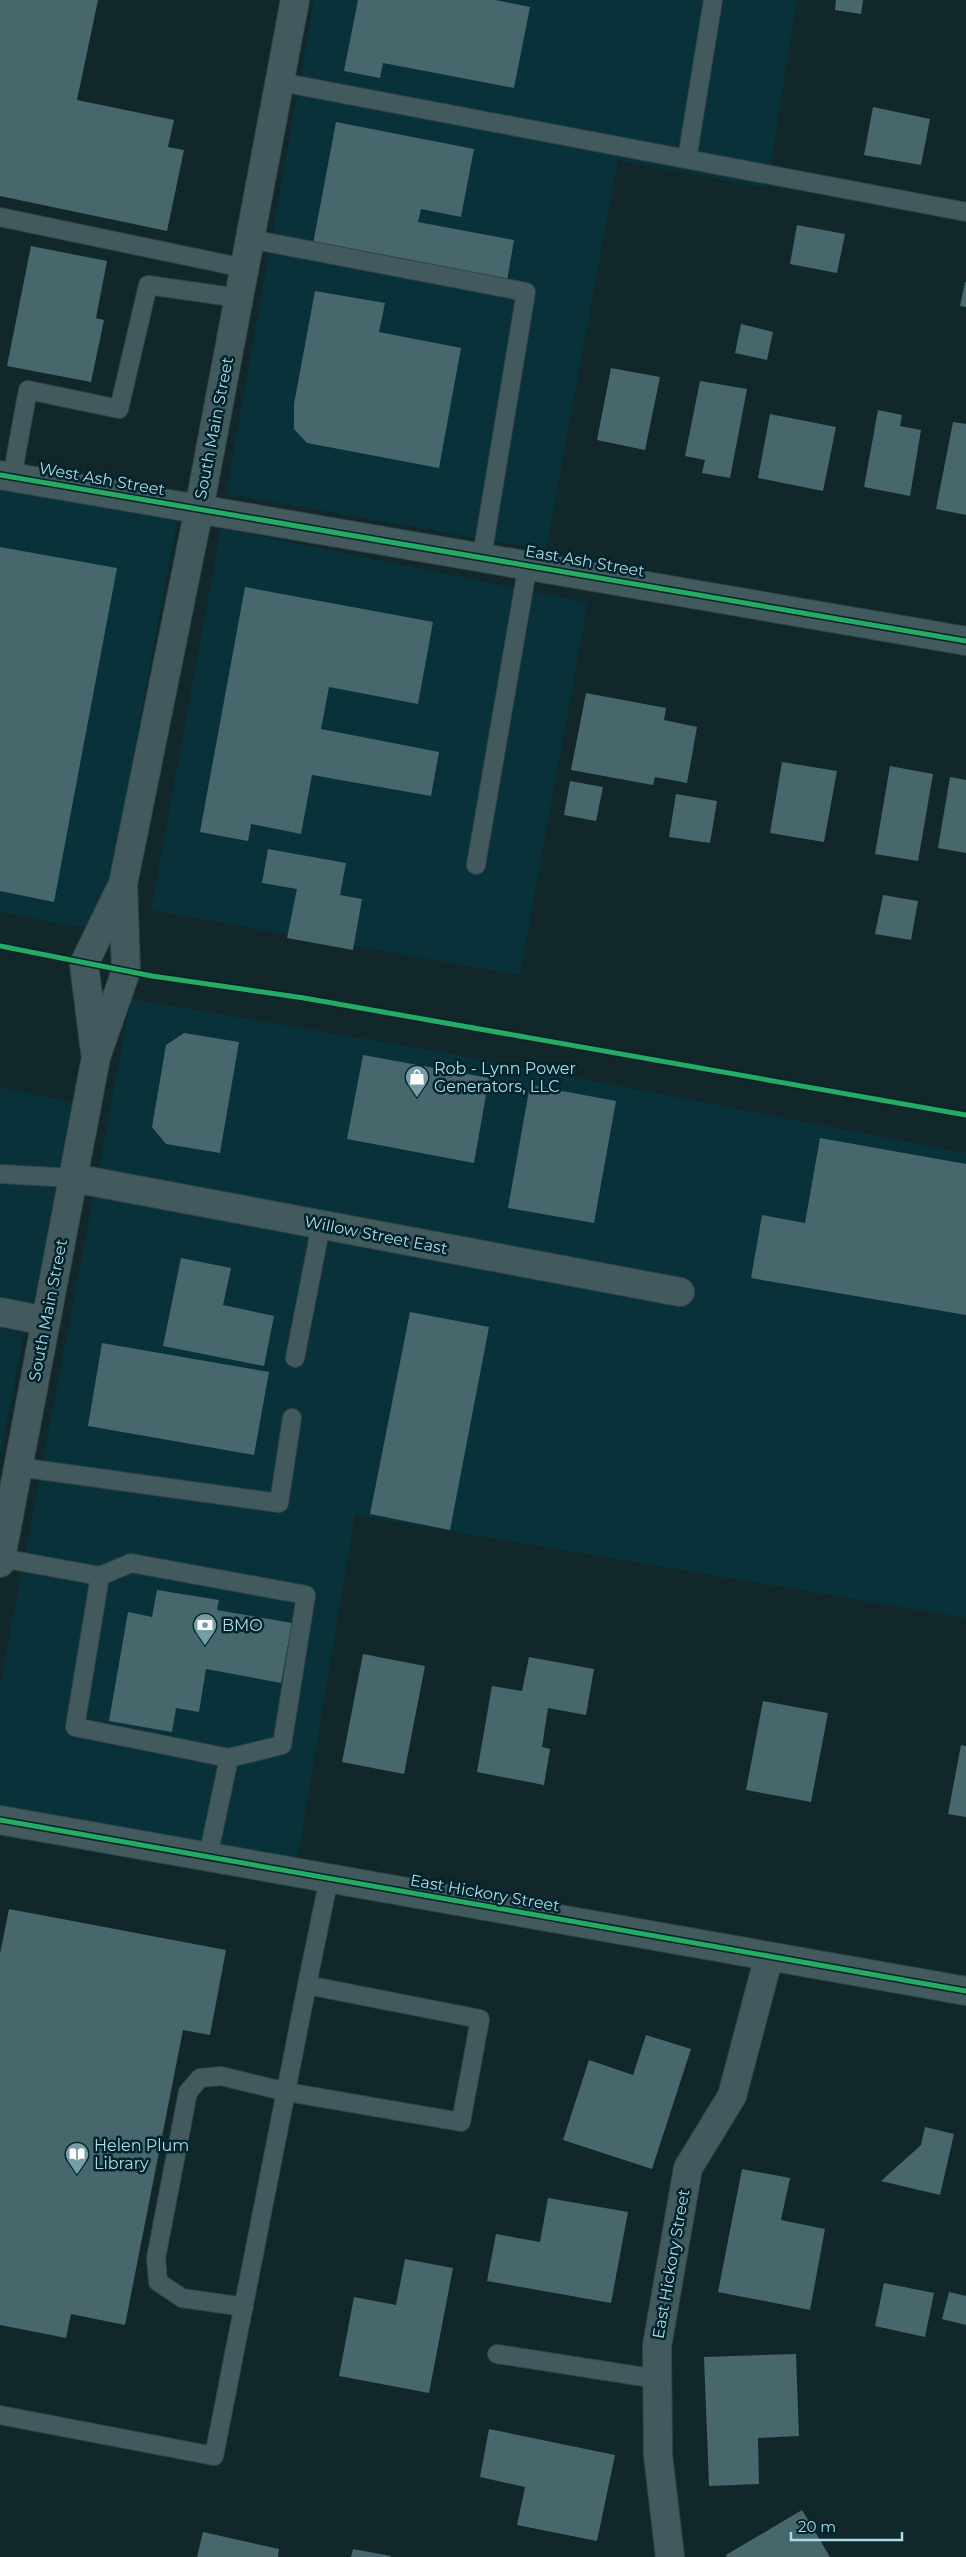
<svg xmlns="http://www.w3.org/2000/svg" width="966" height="2557" font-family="Montserrat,sans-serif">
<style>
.built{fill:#09313a}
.building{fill:#47676d}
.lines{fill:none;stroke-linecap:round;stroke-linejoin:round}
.service-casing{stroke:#314549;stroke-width:20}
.minor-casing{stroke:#314549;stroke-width:30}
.secondary-casing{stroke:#314549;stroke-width:30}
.service{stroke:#425a5e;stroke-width:18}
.minor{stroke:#425a5e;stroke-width:28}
.secondary{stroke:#425a5e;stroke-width:28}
.cycleway-casing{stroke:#00242b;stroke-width:8}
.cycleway{stroke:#26ab63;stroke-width:5}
.labels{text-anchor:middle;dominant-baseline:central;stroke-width:5;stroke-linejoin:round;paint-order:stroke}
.street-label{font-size:16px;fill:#abdde9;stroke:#00242b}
.poi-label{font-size:16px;fill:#abdde9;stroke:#00242b;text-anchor:start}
</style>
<rect width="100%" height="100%" fill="#12272a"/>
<path class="built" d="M 314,0 L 797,0 L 767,188 L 618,160 L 546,550 L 226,494 Z
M 0,489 L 177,521 L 101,931 L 0,912 Z
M 221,528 L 588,603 L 520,975 L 151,910 Z
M 131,999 L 447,1053 L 966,1153 L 966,1618 L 355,1515 L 293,1887 L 0,1836 L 0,1685 Z
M 0,1088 L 72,1102 L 34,1304 L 0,1298 Z
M 0,1328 L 24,1333 L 0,1457 Z"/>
<path class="building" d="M 0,0 L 98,0 L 77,100 L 174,120 L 168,147 L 184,150 L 167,231 L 0,196 Z
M 358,0 L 495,0 L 530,7 L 514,88 L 383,63 L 380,78 L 344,71 Z
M 836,0 L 863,0 L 861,14 L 835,10 Z
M 873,107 L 930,119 L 921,165 L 864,155 Z
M 336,122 L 474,149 L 461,217 L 421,209 L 418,222 L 514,240 L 507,281 L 313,244 Z
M 797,225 L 845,234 L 837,273 L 790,264 Z
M 31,246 L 107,261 L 96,318 L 104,320 L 91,382 L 7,366 Z
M 965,282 L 966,282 L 966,307 L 960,306 Z
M 315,291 L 385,303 L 379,332 L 461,348 L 439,468 L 307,443 L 294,429 L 294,404 Z
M 741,324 L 773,332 L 767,360 L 735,353 Z
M 611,368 L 660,377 L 645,450 L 597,440 Z
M 700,381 L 747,389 L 730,478 L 702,473 L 705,460 L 685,456 Z
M 878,410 L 902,415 L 900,426 L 921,430 L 910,496 L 864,487 Z
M 770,414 L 836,427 L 823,491 L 758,478 Z
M 953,422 L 966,424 L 966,515 L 936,509 Z
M 0,547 L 117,568 L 54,902 L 0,891 Z
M 245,587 L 433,622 L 418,704 L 329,687 L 321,729 L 439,752 L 431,796 L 312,775 L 301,834 L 251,824 L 248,841 L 200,832 Z
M 586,693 L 666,708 L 664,720 L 697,727 L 687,783 L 655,777 L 653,785 L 571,770 Z
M 782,762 L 837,771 L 824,842 L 770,833 Z
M 890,766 L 933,774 L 918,861 L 875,854 Z
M 950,777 L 966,780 L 966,853 L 938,848 Z
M 570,781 L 603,787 L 596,821 L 564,815 Z
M 676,794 L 717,801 L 710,843 L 669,837 Z
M 268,849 L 346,863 L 340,895 L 362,899 L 353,950 L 287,938 L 297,889 L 262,883 Z
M 883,895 L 918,901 L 911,940 L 875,934 Z
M 184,1033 L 239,1042 L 220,1153 L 166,1144 L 152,1127 L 166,1045 Z
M 363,1055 L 489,1078 L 474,1163 L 347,1139 Z
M 530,1085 L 616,1101 L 594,1223 L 508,1208 Z
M 820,1138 L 966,1164 L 966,1315 L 751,1278 L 762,1215 L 805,1223 Z
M 181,1258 L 231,1268 L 223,1305 L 274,1316 L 264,1366 L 163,1346 Z
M 410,1312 L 489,1327 L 450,1530 L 370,1514 Z
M 102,1343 L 269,1372 L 254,1455 L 88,1426 Z
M 157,1590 L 219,1600 L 217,1610 L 292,1623 L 281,1683 L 206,1669 L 199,1712 L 176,1708 L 172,1732 L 109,1721 L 128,1612 L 152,1617 Z
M 363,1654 L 425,1666 L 404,1774 L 342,1762 Z
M 529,1657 L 594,1669 L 586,1715 L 548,1708 L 542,1747 L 550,1749 L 544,1785 L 477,1772 L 492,1686 L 522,1691 Z
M 763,1701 L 828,1713 L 811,1802 L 746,1790 Z
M 961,1745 L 966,1746 L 966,1817 L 948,1814 Z
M 9,1909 L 226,1950 L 210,2035 L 183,2030 L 125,2325 L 71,2314 L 66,2338 L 0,2325 L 0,1954 Z
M 646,2035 L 691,2049 L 652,2169 L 563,2140 L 589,2060 L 633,2075 Z
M 925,2127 L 954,2134 L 940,2195 L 881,2181 L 921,2145 Z
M 742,2169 L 790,2178 L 781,2220 L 825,2229 L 810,2310 L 718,2292 Z
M 548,2198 L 628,2212 L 611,2303 L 487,2281 L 496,2234 L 540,2242 Z
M 405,2259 L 453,2268 L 429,2393 L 339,2376 L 354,2297 L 396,2305 Z
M 884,2283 L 934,2293 L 925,2337 L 875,2326 Z
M 949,2292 L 966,2296 L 966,2325 L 942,2319 Z
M 796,2354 L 799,2436 L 758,2438 L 759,2484 L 709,2486 L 704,2357 Z
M 489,2429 L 615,2455 L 597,2541 L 517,2525 L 525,2487 L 480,2477 Z
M 802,2510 L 830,2557 L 727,2557 L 726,2555 Z
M 203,2532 L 279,2549 L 278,2557 L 197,2557 Z
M 353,2549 L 391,2556 L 390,2557 L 351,2557 Z"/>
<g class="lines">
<g class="service-casing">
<path id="service" d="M 280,82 L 966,212
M 687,159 L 713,0
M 0,217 L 244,268
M 250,239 L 526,292 L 482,556
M 12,477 L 28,390 L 119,409 L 148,285 L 239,298
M 476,865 L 528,564
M 0,1174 L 73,1178
M 295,1358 L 321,1225
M 18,1467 L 279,1503 L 292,1418
M 1,1558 L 100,1576 L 131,1563 L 306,1595 L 282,1745 L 229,1758 L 75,1727 L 100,1576
M 208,1857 L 229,1758
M 244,2307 L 182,2298 L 158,2282 L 156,2258 L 188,2092 L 200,2078 L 221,2076 L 287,2092 L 461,2122 L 480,2019 L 307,1985 L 329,1878
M 497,2354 L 657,2379
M 0,2415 L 214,2456 L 307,1985"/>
</g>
<g class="minor-casing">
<path id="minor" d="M 0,475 L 966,641
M 73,1178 L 680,1292
M 0,1312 L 46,1321
M 0,1820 L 966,1991
M 670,2557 L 658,2455 L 657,2346 L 688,2168 L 732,2096 L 769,1956"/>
</g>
<g class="secondary-casing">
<path id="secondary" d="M 95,1051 L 84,964 L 121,888
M 0,1563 L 96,1057 L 126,971 L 123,884 L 199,509 L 295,0"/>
</g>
<use href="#service" class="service"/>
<use href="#minor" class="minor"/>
<use href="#secondary" class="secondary"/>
<g class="cycleway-casing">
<path id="cycleway" d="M 0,475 L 966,641
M 0,946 L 152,976 L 304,998 L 966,1115
M 0,1820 L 966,1991"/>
</g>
<use href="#cycleway" class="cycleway"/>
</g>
<defs>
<g id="shop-pin" transform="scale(1.25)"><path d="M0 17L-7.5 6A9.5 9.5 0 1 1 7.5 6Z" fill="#759da6" stroke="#00242b"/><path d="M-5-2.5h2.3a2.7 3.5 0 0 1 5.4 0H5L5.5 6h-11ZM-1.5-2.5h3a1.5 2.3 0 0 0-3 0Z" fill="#fff"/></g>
<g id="bank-pin" transform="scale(1.25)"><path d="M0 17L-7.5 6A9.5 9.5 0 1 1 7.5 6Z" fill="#759da6" stroke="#00242b"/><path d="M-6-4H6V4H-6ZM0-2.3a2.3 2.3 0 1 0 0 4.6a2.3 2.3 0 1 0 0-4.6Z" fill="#fff"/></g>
<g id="library-pin" transform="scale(1.25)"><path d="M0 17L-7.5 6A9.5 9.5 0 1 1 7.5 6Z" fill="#759da6" stroke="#00242b"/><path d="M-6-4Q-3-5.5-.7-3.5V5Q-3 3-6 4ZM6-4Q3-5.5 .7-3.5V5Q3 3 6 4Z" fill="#fff"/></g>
</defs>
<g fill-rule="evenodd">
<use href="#shop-pin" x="417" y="1077"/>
<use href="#bank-pin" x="205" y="1625"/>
<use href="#library-pin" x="77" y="2154"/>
</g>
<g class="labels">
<g class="street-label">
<text transform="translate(214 428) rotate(-79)">South Main Street</text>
<text transform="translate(102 479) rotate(10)">West Ash Street</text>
<text transform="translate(585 561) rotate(10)">East Ash Street</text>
<text transform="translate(376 1235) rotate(11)">Willow Street East</text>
<text transform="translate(48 1310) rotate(-79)">South Main Street</text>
<text transform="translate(485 1893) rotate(10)">East Hickory Street</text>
<text transform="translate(671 2264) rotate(-80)">East Hickory Street</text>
</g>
<g class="poi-label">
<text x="434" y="1068">Rob - Lynn Power<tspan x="434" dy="18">Generators, LLC</tspan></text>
<text x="222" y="1625">BMO</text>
<text x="94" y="2145">Helen Plum<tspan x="94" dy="18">Library</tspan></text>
</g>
</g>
<path d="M791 2532v8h111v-8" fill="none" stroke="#abdde9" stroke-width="2.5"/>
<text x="798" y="2532" font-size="15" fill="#abdde9" stroke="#00242b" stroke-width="4" paint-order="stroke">20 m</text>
</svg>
